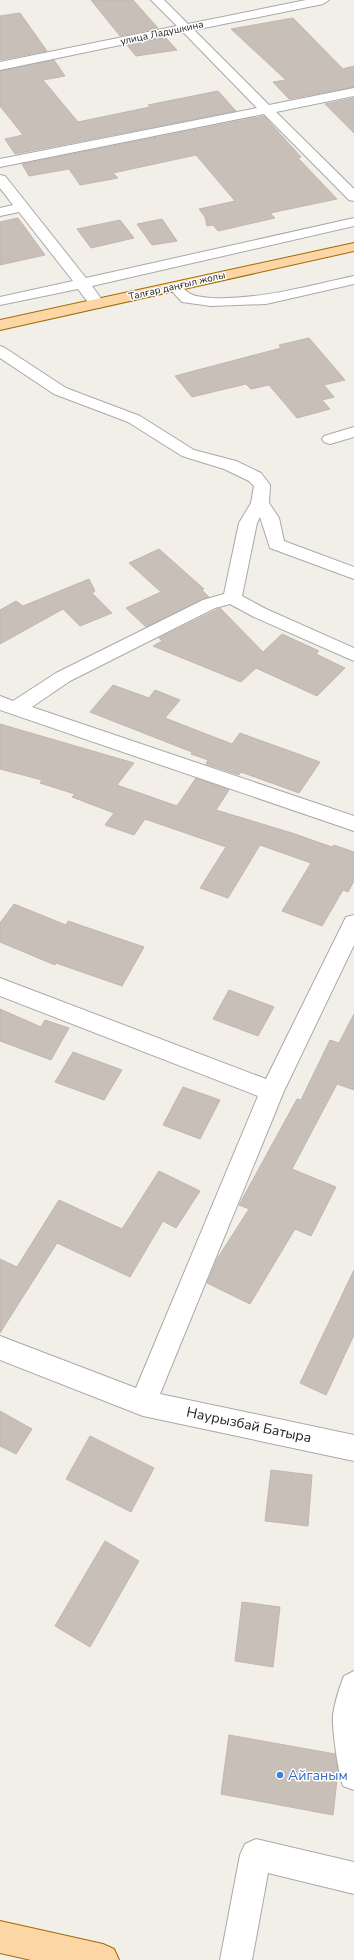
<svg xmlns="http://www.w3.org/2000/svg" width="354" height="1960" font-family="'Nunito Sans',sans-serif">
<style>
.building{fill:#c7bfb8;stroke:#c4b6ab}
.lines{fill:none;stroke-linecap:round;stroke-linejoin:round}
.minor-casing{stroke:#a9a9a9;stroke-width:2}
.major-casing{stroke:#a06b00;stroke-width:2}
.minor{fill:#fff;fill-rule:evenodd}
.major{fill:#fcd6a4;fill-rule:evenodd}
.shop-dot{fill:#3f7fe0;stroke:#fff;stroke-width:1.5}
.labels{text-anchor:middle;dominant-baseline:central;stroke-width:3;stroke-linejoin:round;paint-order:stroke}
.far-street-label{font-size:10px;fill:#222;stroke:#fff}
.near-street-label{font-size:14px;fill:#222;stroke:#fff}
.near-shop-label{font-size:14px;fill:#366cbe;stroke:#fff;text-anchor:start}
</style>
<rect width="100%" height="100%" fill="#f2efe9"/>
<path class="building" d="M 91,0 L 133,0 L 158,28 L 120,36 Z
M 20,13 L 47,51 L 0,60 L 0,16 Z
M 293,18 L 343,69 L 354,66 L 354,87 L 289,99 L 273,82 L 286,80 L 231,29 Z
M 165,37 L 177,50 L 136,56 L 127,45 Z
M 54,60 L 65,76 L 43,80 L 78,122 L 150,107 L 148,105 L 218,91 L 236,111 L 15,154 L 5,139 L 23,135 L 0,106 L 0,71 Z
M 354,98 L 354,133 L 325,104 Z
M 264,116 L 301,157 L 298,158 L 337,199 L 270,213 L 275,218 L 218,231 L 213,225 L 207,226 L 205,217 L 199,209 L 235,201 L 196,155 L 113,173 L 118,178 L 80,185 L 69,169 L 29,176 L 22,164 Z
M 18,218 L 45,255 L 0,265 L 0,222 Z
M 162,219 L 177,241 L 152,245 L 137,224 Z
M 120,220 L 134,238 L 91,248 L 77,229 Z
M 309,338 L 345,380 L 324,385 L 334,397 L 322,400 L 330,409 L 297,418 L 269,385 L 251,389 L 246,384 L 192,397 L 175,376 L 281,348 L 279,345 Z
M 159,549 L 204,589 L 202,590 L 209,597 L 146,627 L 126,608 L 161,592 L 129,563 Z
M 89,579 L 95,591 L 92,593 L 112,613 L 80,626 L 63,609 L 0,644 L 0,610 L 16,601 L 23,606 Z
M 220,608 L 263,652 L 282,634 L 319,651 L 316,654 L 345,668 L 317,696 L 256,668 L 241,682 L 153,646 L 162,641 L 159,638 Z
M 113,685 L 149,698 L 155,690 L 180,700 L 165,718 L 232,744 L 240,733 L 320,762 L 299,793 L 241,772 L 239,775 L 206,764 L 208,760 L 191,754 L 192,752 L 90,712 Z
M 0,724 L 134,763 L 117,785 L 177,806 L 196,778 L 229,790 L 216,810 L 292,833 L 332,847 L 334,845 L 354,852 L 354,881 L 348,892 L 343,890 L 322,926 L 282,911 L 311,863 L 260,845 L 228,898 L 200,888 L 226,847 L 145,819 L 134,835 L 105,825 L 114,813 L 72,797 L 75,794 L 40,783 L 42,780 L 0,769 Z
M 14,904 L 66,925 L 68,921 L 144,947 L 122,986 L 56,963 L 55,965 L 0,942 L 0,923 Z
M 229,990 L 274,1007 L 258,1036 L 213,1019 Z
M 0,1009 L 41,1027 L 45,1020 L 69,1028 L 51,1060 L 0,1041 Z
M 354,1014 L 354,1090 L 337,1084 L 292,1169 L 336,1187 L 311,1236 L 295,1229 L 250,1304 L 207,1283 L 217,1259 L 249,1209 L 239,1205 L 297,1099 L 301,1100 L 330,1040 L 339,1043 Z
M 73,1052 L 122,1070 L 104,1100 L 55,1082 Z
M 183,1087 L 220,1100 L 200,1139 L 163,1125 Z
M 159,1171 L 200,1191 L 176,1228 L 163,1221 L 130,1277 L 57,1243 L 0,1333 L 0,1259 L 17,1267 L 59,1200 L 122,1229 Z
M 354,1270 L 354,1335 L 326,1395 L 300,1383 Z
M 0,1411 L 32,1429 L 16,1454 L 0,1446 Z
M 90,1436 L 154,1468 L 131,1512 L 66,1479 Z
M 271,1470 L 312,1475 L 308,1526 L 265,1521 Z
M 105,1541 L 139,1561 L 90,1647 L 55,1626 Z
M 242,1602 L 280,1607 L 273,1667 L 235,1661 Z
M 229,1735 L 335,1754 L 338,1771 L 333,1815 L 221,1794 Z"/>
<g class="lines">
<g class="minor-casing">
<path id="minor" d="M 151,0 L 164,0 L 188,24 L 306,0 L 329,0 L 323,4 L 194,30 L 269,105 L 354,88 L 354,96 L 276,112 L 354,189 L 354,201 L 349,200 L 264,114 L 0,167 L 0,159 L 257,108 L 183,32 L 0,70 L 0,62 L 177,26 Z
M 0,175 L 5,176 L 86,278 L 354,218 L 354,226 L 92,286 L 105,304 L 103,307 C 91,310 85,298 78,289 L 0,305 L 0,297 L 73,281 L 19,212 L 0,216 L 0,208 L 13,205 L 0,188 Z
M 354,276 L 354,284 L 266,304 L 211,306 L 182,302 L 168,287 L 170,284 C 183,281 183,292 193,295 C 198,297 206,297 211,298 C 260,300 307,286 354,276 Z
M 0,346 L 5,348 L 66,388 L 140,416 L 194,450 L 236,461 L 261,473 L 270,485 L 269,503 L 279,518 L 284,541 L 354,567 L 354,579 L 270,548 L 260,517 L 257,523 L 242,596 L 266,609 L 354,648 L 354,661 L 254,617 L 230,604 L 215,608 L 70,681 L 32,707 L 354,816 L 354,831 L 0,710 L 0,696 L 13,701 L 56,673 L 203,600 L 224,594 L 239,523 L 251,503 L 254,486 L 249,481 L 224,469 L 182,456 L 128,422 L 54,394 L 0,358 Z
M 354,427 L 354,437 L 330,444 L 324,442 L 322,439 L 324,436 Z
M 354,915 L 354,945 L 284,1091 L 160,1394 L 354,1435 L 354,1461 L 143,1416 L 0,1360 L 0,1336 L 136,1388 L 258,1096 L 0,996 L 0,978 L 266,1079 L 343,923 L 346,917 Z
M 354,1671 L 354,1790 L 343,1786 C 338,1772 332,1729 333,1715 C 335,1702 339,1688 344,1676 Z
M 256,1839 L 354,1862 L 354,1894 L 268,1873 L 252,1960 L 220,1960 L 240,1855 L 245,1844 Z"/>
</g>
<g class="major-casing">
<path id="major" d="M 354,243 L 354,251 L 0,330 L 0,320 Z
M 0,1921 L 103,1944 L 114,1949 L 119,1960 L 31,1960 L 0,1953 Z"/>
</g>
<use href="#minor" class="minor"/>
<use href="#major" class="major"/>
</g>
<circle class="shop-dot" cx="280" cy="1775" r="4"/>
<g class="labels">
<g class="far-street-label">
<text transform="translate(162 33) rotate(-12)">улица Ладушкина</text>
<text transform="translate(177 286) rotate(-13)">Талғар даңғыл жолы</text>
</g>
<g class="near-street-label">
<text transform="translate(249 1425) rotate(12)">Наурызбай Батыра</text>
</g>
<g class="near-shop-label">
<text x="288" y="1775">Айганым</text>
</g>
</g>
</svg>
